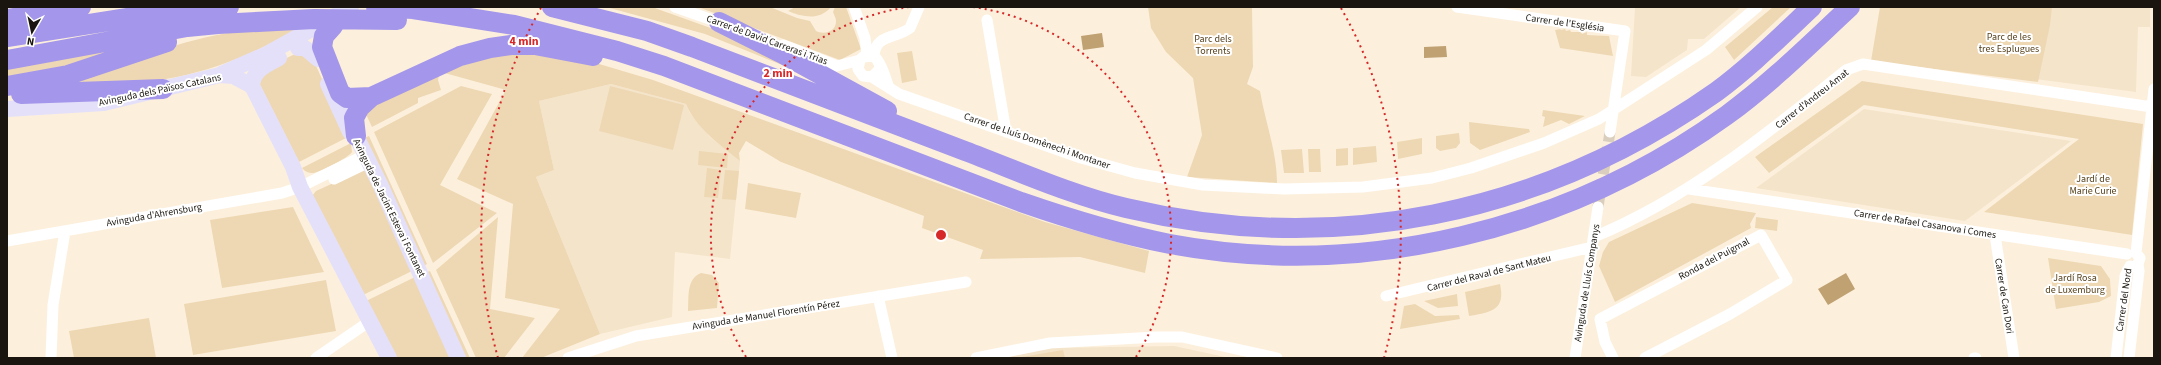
<svg xmlns="http://www.w3.org/2000/svg" width="2161" height="365" font-family="'Source Sans 3',sans-serif">
<style>
.built{fill:#f4e4ca}
.green{fill:#eed8b3}
.water{fill:#bfa172}
.lines{fill:none;stroke-linecap:round;stroke-linejoin:round}
.street-tunnel{stroke:#dacfbe;stroke-width:11;stroke-dasharray:11 5.5;stroke-linecap:butt}
.street{stroke:#fff;stroke-width:11}
.secondary{stroke:#e4e0f9;stroke-width:16}
.highway{stroke:#a496ea;stroke-width:20}
.ring{fill:none;stroke:#d62828;stroke-width:2;stroke-dasharray:2 4}
.labels{text-anchor:middle;dominant-baseline:central;stroke-width:4;stroke-linejoin:round;paint-order:stroke}
.street-label{font-size:10px;fill:#1a160f;stroke:#fff}
.park-label{font-size:10px;fill:#543f19;stroke:#fff}
.centre{fill:#d62828;stroke:#fff;stroke-width:2}
.ring-label{font-size:12px;text-anchor:middle;font-weight:bold;fill:#d62828;stroke:#fff;stroke-width:4;stroke-linejoin:round;paint-order:stroke}
</style>
<rect width="100%" height="100%" fill="#fcf0dd"/>
<path class="built" d="M 1635,7 L 1741,7 L 1704,39 L 1688,39 L 1687,50 L 1646,77 L 1631,76 Z
M 2048,7 L 2150,7 L 2150,27 L 2138,27 L 2136,92 L 2035,79 Z
M 611,84 L 686,104 L 690,113 L 710,137 L 740,161 L 730,259 L 675,252 L 672,317 L 600,334 L 536,177 L 554,170 L 539,101 Z
M 1864,109 L 2071,141 L 1965,221 L 1756,188 Z
M 1174,346 L 1230,358 L 1005,358 L 1050,348 Z"/>
<path class="green" d="M 606,7 L 652,7 L 719,31 L 817,79 L 705,34 Z
M 698,7 L 770,7 L 797,18 L 810,21 L 816,31 C 824,35 836,32 836,21 C 836,18 834,15 833,12 L 835,7 L 846,7 L 861,49 L 840,60 Z
M 795,7 L 831,7 C 819,21 803,17 788,11 Z
M 1148,7 L 1252,7 L 1253,67 L 1247,84 L 1260,91 C 1265,121 1277,152 1277,183 L 1187,177 L 1202,135 L 1193,78 L 1166,52 L 1151,28 Z
M 1773,7 L 1791,7 L 1734,60 L 1725,47 Z
M 1880,7 L 2052,7 L 2050,25 L 2038,82 L 1871,61 Z
M 300,27 C 262,50 221,68 177,77 C 140,85 102,84 65,87 C 117,65 171,43 227,33 C 251,29 276,29 300,27 Z
M 1560,29 L 1561,30 L 1565,29 L 1566,31 L 1570,30 L 1571,32 L 1581,32 L 1582,34 L 1587,32 L 1587,35 L 1609,36 L 1613,56 L 1560,48 L 1555,30 Z
M 154,40 L 113,56 L 7,79 L 7,66 Z
M 515,50 L 579,58 L 653,80 L 1045,222 L 1149,251 L 1145,273 L 1080,257 L 980,259 L 983,250 L 922,228 L 924,216 L 781,162 L 746,141 L 739,153 L 740,161 C 720,145 696,128 686,104 L 611,84 L 539,101 L 554,170 L 536,177 L 600,334 L 541,358 L 522,358 L 560,309 L 505,298 L 513,204 L 457,179 L 506,90 L 441,72 Z
M 912,51 L 917,80 L 902,83 L 897,53 Z
M 295,54 L 313,59 L 348,137 L 299,162 L 258,81 L 266,68 Z
M 440,71 L 438,80 L 441,90 L 418,98 L 418,103 L 372,127 L 364,110 Z
M 1862,81 L 2143,124 L 2132,235 L 1984,212 L 2079,139 L 1864,105 L 1769,173 L 1755,157 Z
M 461,86 L 492,94 L 440,185 L 497,213 L 433,263 L 374,132 Z
M 610,86 L 684,105 L 673,150 L 599,131 Z
M 1543,110 L 1585,116 L 1569,124 L 1561,120 L 1543,127 L 1545,117 L 1542,116 Z
M 1469,122 L 1529,129 L 1530,132 L 1480,150 L 1470,143 Z
M 1459,133 L 1460,143 L 1456,148 L 1440,151 L 1436,148 L 1436,136 Z
M 369,136 L 427,264 L 422,267 L 364,138 Z
M 1422,138 L 1422,154 L 1398,159 L 1397,142 Z
M 351,143 L 352,152 C 348,158 321,172 313,173 C 309,173 305,172 302,168 Z
M 1376,146 L 1377,162 L 1353,165 L 1353,148 Z
M 1348,148 L 1348,165 L 1336,166 L 1336,149 Z
M 1302,149 L 1304,173 L 1284,173 L 1281,150 Z
M 1308,149 L 1320,149 L 1321,172 L 1309,172 Z
M 699,151 L 728,154 L 727,168 L 698,165 Z
M 707,168 L 721,170 L 718,198 L 704,197 Z
M 364,169 L 414,270 L 361,296 L 312,196 L 316,191 Z
M 725,170 L 739,171 L 736,200 L 722,199 Z
M 748,183 L 801,193 L 796,218 L 745,209 Z
M 1692,203 L 1756,213 L 1750,224 L 1751,228 L 1615,302 L 1599,266 L 1603,252 L 1609,242 Z
M 293,207 L 324,272 L 222,288 L 210,220 Z
M 498,217 L 490,309 L 535,318 L 504,358 L 476,358 L 436,270 Z
M 1756,217 L 1778,220 L 1777,231 L 1755,228 Z
M 2048,258 L 2101,266 L 2110,279 L 2111,296 L 2099,302 L 2056,309 Z
M 430,271 L 470,358 L 463,358 L 425,273 Z
M 701,273 L 712,275 L 719,283 L 717,308 L 688,311 C 689,297 686,279 701,273 Z
M 417,276 L 454,358 L 393,358 L 364,302 Z
M 326,280 L 336,331 L 193,355 L 184,304 Z
M 1500,284 C 1506,311 1490,312 1469,316 L 1465,292 Z
M 1457,294 L 1458,306 L 1438,308 L 1424,301 Z
M 1415,304 L 1435,316 L 1459,315 L 1460,319 L 1400,329 L 1404,306 Z
M 149,318 L 156,358 L 74,358 L 69,331 Z
M 1063,350 L 1065,358 L 1016,358 Z"/>
<path class="water" d="M 1102,33 L 1104,47 L 1083,50 L 1081,36 Z
M 1446,46 L 1447,57 L 1424,58 L 1424,47 Z
M 1846,273 L 1855,289 L 1828,305 L 1818,289 Z"/>
<g class="lines">
<path class="street-tunnel" d="M 1598,207 L 1610,132"/>
<path class="street" d="M 675,7 L 724,24
M 854,7 L 865,38 L 867,55
M 1457,7 L 1625,31 L 1610,132
M 987,20 L 1006,132
M 783,45 L 837,66 L 860,60
M 874,56 C 875,34 896,39 910,28 L 919,7
M 880,65 L 879,70 L 872,77 L 863,76 L 858,69 L 860,60 L 863,57 L 874,56 C 882,64 885,77 889,88
M 872,77 L 899,94 L 1081,158 L 1135,173 L 1203,185 L 1284,189 L 1363,187 L 1432,178 L 1471,168 L 1544,143 L 1599,119 L 1706,50 L 1757,7
M 334,179 L 363,165 L 371,166
M 1689,189 L 2127,254
M 1995,235 L 2014,358
M 1594,237 C 1688,198 1767,134 1846,70 L 1863,64 L 2152,107
M 7,241 L 282,193 L 300,187 L 365,155
M 878,296 L 892,358
M 1386,296 L 1592,247
M 51,358 L 53,305 L 65,231
M 316,358 L 370,321
M 568,358 L 636,336 L 966,282
M 976,358 L 1050,343 L 1156,337 L 1182,337 L 1277,358
M 1575,358 L 1598,207
M 1613,358 L 1605,342 L 1600,319 L 1761,235 L 1787,280 L 1730,314 L 1645,358
M 1974,358 L 1976,358
M 2116,358 L 2125,276 L 2130,266
M 2129,358 L 2139,271 L 2138,264 L 2140,258 L 2136,253 L 2154,89"/>
<path class="secondary" d="M 298,48 L 305,48 L 318,59
M 221,74 L 267,54 L 351,7
M 328,84 L 350,132 L 356,136 L 380,184 L 458,358
M 252,86 L 293,167 L 300,187 L 389,358
M 252,86 C 253,70 266,65 279,58
M 7,109 L 104,103 L 220,75 L 233,76 L 252,86"/>
<path class="highway" d="M 376,7 L 413,9 L 514,25 L 617,51 L 664,66 L 1021,202 C 1070,219 1119,234 1170,244 C 1364,280 1568,230 1727,115 C 1771,83 1810,44 1850,7
M 552,7 L 647,31 L 692,47 C 783,82 874,117 965,151 C 1018,171 1071,195 1126,208 C 1334,257 1541,215 1716,92 C 1750,67 1781,36 1812,7
M 7,19 L 81,7
M 719,22 L 781,53 L 887,111
M 333,26 L 324,36 L 322,47 L 340,93 L 347,98 L 371,97
M 7,37 L 153,14 L 229,7
M 7,60 L 187,27 L 218,24 L 314,19 L 397,20
M 7,86 L 68,75 L 167,42
M 21,94 L 163,89
M 356,136 L 354,118 L 360,107 L 371,97 L 460,56 L 490,48 L 511,45 L 535,45 L 593,56"/>
</g>
<g class="ring">
<path d="M746 357A230 230 0 0 1 909 7M973 7A230 230 0 0 1 1136 357"/>
<path d="M498 358A460 460 0 0 1 541 8M1341 8A460 460 0 0 1 1384 358"/>
</g>
<g class="labels">
<g class="street-label">
<text transform="translate(1565 23) rotate(8)">Carrer de l'Església</text>
<text transform="translate(767 40) rotate(20)">Carrer de David Carreras i Trias</text>
<text transform="translate(160 90) rotate(-12)">Avinguda dels Països Catalans</text>
<text transform="translate(1812 99) rotate(-38)">Carrer d'Andreu Amat</text>
<text transform="translate(1037 141) rotate(19)">Carrer de Lluís Domènech i Montaner</text>
<text transform="translate(389 208) rotate(64)">Avinguda de Jacint Esteva i Fontanet</text>
<text transform="translate(154 215) rotate(-10)">Avinguda d'Ahrensburg</text>
<text transform="translate(1925 224) rotate(9)">Carrer de Rafael Casanova i Comes</text>
<text transform="translate(1714 259) rotate(-28)">Ronda del Puigmal</text>
<text transform="translate(1489 273) rotate(-14)">Carrer del Raval de Sant Mateu</text>
<text transform="translate(1587 283) rotate(-81)">Avinguda de Lluís Companys</text>
<text transform="translate(2004 296) rotate(81)">Carrer de Can Dori</text>
<text transform="translate(2124 300) rotate(-82)">Carrer del Nord</text>
<text transform="translate(766 315) rotate(-9)">Avinguda de Manuel Florentín Pérez</text>
</g>
<g class="park-label">
<text x="2009" y="37">Parc de les<tspan x="2009" dy="12">tres Esplugues</tspan></text>
<text x="1213" y="39">Parc dels<tspan x="1213" dy="12">Torrents</tspan></text>
<text x="2093" y="179">Jardí de<tspan x="2093" dy="12">Marie Curie</tspan></text>
<text x="2075" y="278">Jardí Rosa<tspan x="2075" dy="12">de Luxemburg</tspan></text>
</g>
</g>
<circle cx="941" cy="235" r="6" class="centre"/>
<g class="ring-label">
<text x="524" y="45">4 min</text>
<text x="778" y="77">2 min</text>
</g>
<rect width="2161" height="365" fill="none" stroke="#1a160f" stroke-width="16"/>
<g transform="translate(32 32) rotate(189)" stroke="#ffffff" stroke-width="3" paint-order="stroke">
<path d="M0-3L7 15L0 10L-7 15Z" fill="#1a160f"/>
<text y="-6" font-size="11" font-weight="bold" text-anchor="middle" fill="#1a160f">N</text>
</g>
</svg>
